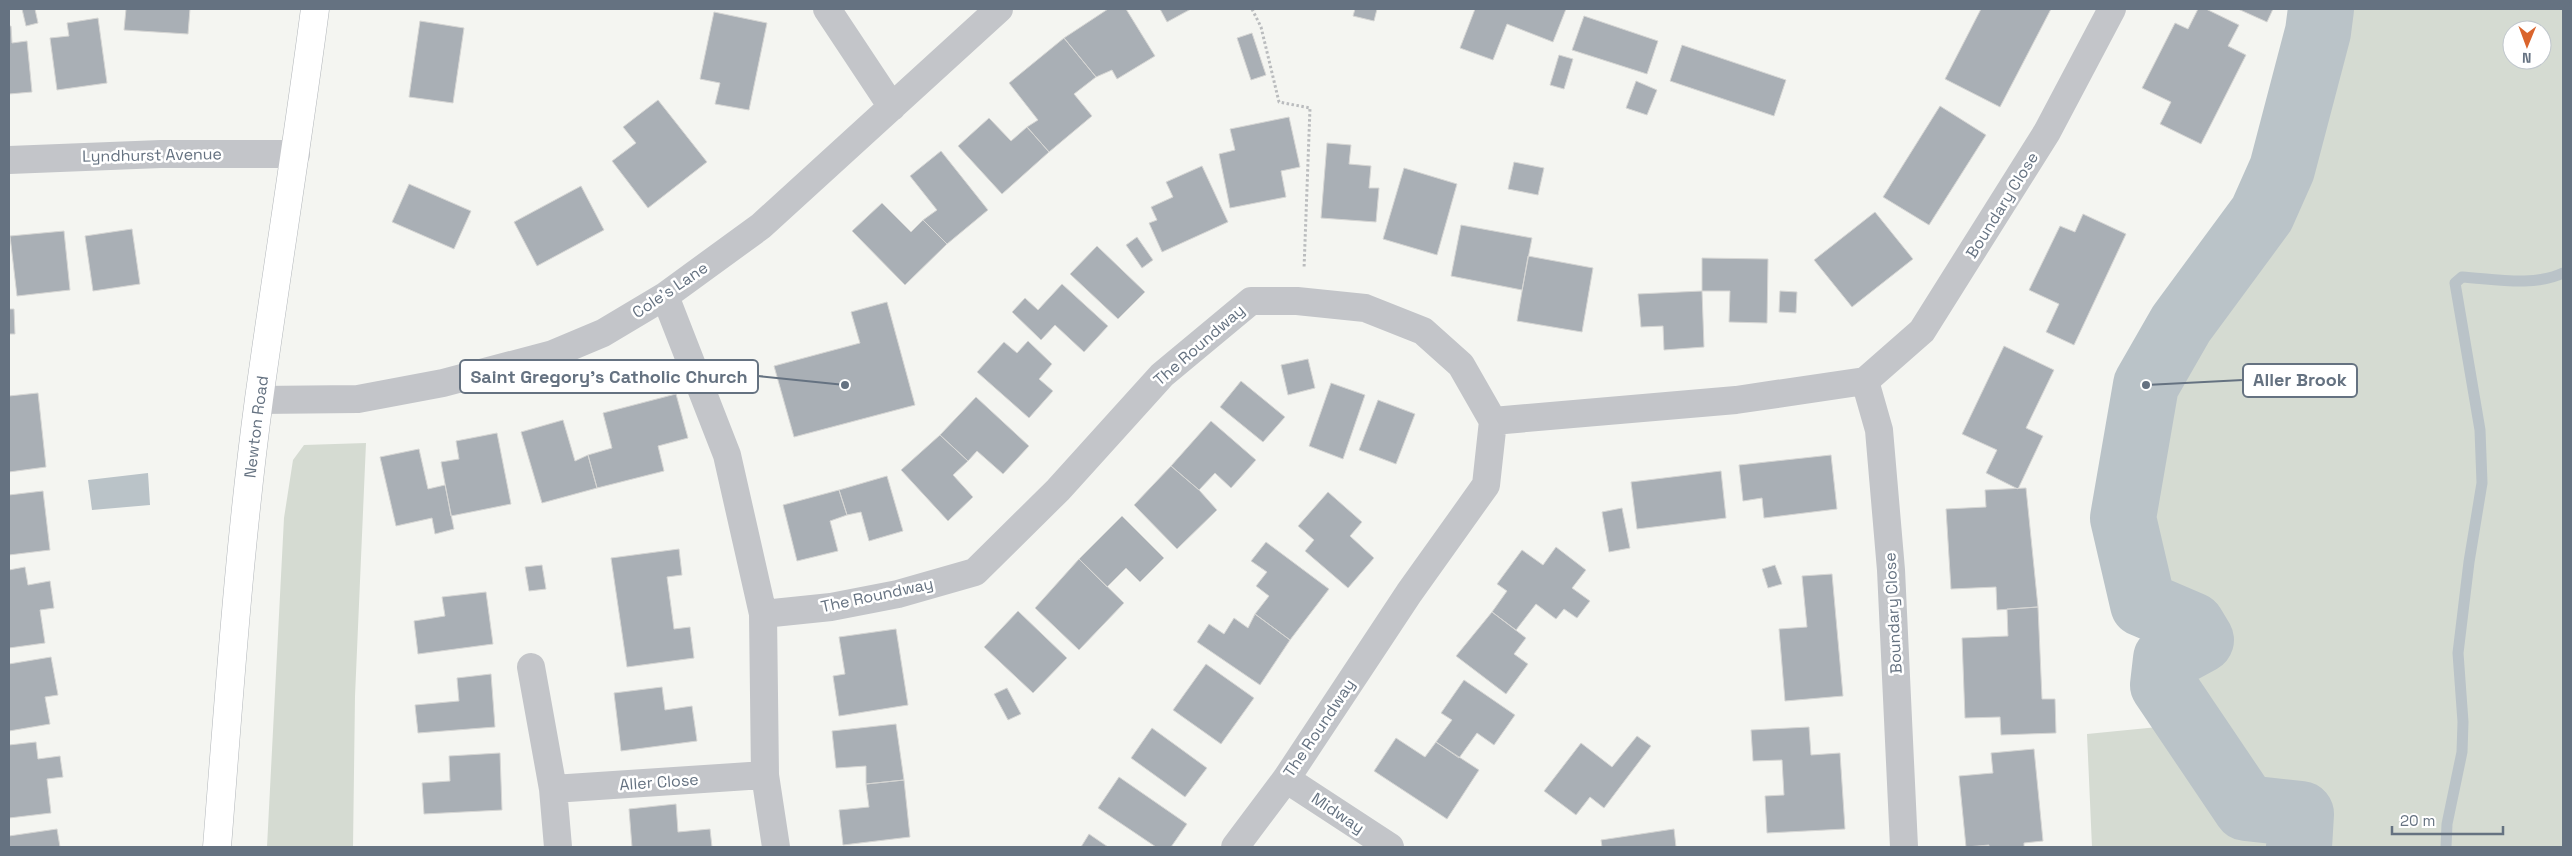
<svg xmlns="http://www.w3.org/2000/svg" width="2572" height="856" font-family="'Space Grotesk',sans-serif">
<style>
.green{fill:#d5dbd2;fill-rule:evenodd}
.water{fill:#bac3c8}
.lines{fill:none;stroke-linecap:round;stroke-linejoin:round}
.stream{stroke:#bac3c8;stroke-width:11}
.river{stroke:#bac3c8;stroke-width:66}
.building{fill:#a9afb5;stroke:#d6d6d4}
.secondary-casing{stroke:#b3b7bb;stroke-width:29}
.path{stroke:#babcbe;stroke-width:3;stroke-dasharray:2.5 2.5;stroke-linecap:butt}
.street{stroke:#c3c5c9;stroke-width:28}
.secondary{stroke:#fff;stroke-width:28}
.labels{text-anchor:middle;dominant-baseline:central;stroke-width:5;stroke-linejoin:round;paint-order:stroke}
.street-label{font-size:16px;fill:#657281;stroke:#fff}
.leader{fill:none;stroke:#657281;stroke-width:2}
.callout-dot{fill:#657281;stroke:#fff;stroke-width:2}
.callout{fill:#fff;stroke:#657281;stroke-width:2}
.callout-label{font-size:18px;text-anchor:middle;font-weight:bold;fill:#657281}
</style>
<rect width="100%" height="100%" fill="#f4f5f1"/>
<path class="green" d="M 2326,9 L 2563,9 L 2563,847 L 2092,847 L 2087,734 L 2158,727 L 2160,616 L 2128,534 L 2114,476 L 2174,355 L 2268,220 L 2315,88 ZM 2512,30 L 2542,30 L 2542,60 L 2512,60 Z
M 366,443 L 355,696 L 353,847 L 267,847 L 284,518 L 293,460 L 304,445 Z"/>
<path class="water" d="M 148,473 L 150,505 L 92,510 L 88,480 Z"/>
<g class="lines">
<path class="stream" d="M 2446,847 L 2447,824 L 2462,752 L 2463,722 L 2458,653 L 2469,562 L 2482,483 L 2480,430 L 2455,283 L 2462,277 C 2495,279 2533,287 2563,273"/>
<path class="river" d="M 2299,847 L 2301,814 L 2246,808 L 2163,685 L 2166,659 L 2201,640 L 2192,625 L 2143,604 L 2123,518 L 2146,385 L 2181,324 L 2262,214 L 2282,169 L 2318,32 L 2321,9"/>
</g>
<path class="building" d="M 22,9 L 35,9 L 38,23 L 26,26 Z
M 126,9 L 190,9 L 188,34 L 124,30 Z
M 1108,9 L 1126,9 L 1155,56 L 1117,79 L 1112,70 L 1096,77 L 1064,38 Z
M 1160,9 L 1191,9 L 1167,22 Z
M 1355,9 L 1377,9 L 1374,21 L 1353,16 Z
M 1475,9 L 1566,9 L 1553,42 L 1507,24 L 1493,60 L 1460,48 Z
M 1981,9 L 2051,9 L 2000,107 L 1945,79 Z
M 2198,9 L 2206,9 L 2239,25 L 2228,46 L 2246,55 L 2201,144 L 2160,124 L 2171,102 L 2142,88 L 2175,23 L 2188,29 Z
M 2238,9 L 2273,9 L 2267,22 Z
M 714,12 L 767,23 L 749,110 L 715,104 L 720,83 L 700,79 Z
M 1584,16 L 1658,41 L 1647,74 L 1572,50 Z
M 98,18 L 107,83 L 57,90 L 50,38 L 69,36 L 67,23 Z
M 420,21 L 464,28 L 453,103 L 409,97 Z
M 9,26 L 11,26 L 12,43 L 27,41 L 32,92 L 9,94 Z
M 1252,33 L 1266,75 L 1251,80 L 1237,38 Z
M 1064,38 L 1096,77 L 1074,94 L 1092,116 L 1049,152 L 1027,127 L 1038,120 L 1009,83 Z
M 1682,45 L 1786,80 L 1774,116 L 1670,81 Z
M 1559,55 L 1573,59 L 1564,89 L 1550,85 Z
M 1636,81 L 1657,90 L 1647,115 L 1626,108 Z
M 658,100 L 707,162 L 648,208 L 612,161 L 636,143 L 623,127 Z
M 1940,106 L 1986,135 L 1929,225 L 1883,197 Z
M 1289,117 L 1300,167 L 1281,171 L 1286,197 L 1230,208 L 1219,154 L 1235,150 L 1230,129 Z
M 989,118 L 1011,141 L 1027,127 L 1049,152 L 1002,194 L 958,146 Z
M 1327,143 L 1351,145 L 1349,164 L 1371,166 L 1369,188 L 1379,188 L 1376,222 L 1321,218 Z
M 941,151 L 988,210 L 947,244 L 923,220 L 937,210 L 910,176 Z
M 1514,162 L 1544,168 L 1538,195 L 1508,189 Z
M 1202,166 L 1228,222 L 1162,252 L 1149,223 L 1157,220 L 1151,207 L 1173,197 L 1166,182 Z
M 1404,168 L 1457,184 L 1437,255 L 1383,239 Z
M 409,184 L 471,211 L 454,249 L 392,222 Z
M 581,186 L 604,230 L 537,266 L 514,222 Z
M 882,203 L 911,232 L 923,220 L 947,244 L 905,285 L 852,231 Z
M 1875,212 L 1913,259 L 1852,307 L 1814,260 Z
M 2083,214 L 2126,234 L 2074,345 L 2046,332 L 2059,304 L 2029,290 L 2060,226 L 2075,232 Z
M 1461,225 L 1532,238 L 1522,290 L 1451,276 Z
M 132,229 L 140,284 L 93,291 L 85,236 Z
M 64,231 L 70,290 L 17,296 L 10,236 Z
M 1137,237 L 1153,260 L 1142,268 L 1126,245 Z
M 1097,246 L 1145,292 L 1118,319 L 1070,274 Z
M 1528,256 L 1593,268 L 1582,332 L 1517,321 Z
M 1702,258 L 1768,259 L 1767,323 L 1729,322 L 1730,291 L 1702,291 Z
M 1062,284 L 1108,326 L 1084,352 L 1055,325 L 1041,340 L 1012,312 L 1025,298 L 1038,310 Z
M 1702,291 L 1704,347 L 1664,350 L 1663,326 L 1641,327 L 1638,294 Z
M 1780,291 L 1797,292 L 1796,313 L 1779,312 Z
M 887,302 L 915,405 L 794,437 L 774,366 L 860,343 L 851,312 Z
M 9,309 L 14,309 L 15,334 L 9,334 Z
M 1028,341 L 1052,364 L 1039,379 L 1053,391 L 1029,418 L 977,372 L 1004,342 L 1017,353 Z
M 2004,346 L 2054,370 L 2026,428 L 2043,436 L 2018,489 L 1986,473 L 1997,450 L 1962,434 Z
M 1308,359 L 1315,388 L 1288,395 L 1281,365 Z
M 1241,381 L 1285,417 L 1263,442 L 1220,407 Z
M 1331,383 L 1365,395 L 1343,459 L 1309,446 Z
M 38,393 L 46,467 L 9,472 L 9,396 Z
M 676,394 L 688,438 L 658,446 L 664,471 L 597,488 L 588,455 L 612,448 L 603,413 Z
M 976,397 L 1029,446 L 1003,474 L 977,451 L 968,461 L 940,435 Z
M 1378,400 L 1415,414 L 1396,464 L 1359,450 Z
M 563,420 L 575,461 L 588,455 L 597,488 L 542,503 L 521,432 Z
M 1211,421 L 1256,460 L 1231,488 L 1215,473 L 1199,490 L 1171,466 Z
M 497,433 L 511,504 L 451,516 L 441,462 L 459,459 L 456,441 Z
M 940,435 L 968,461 L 953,475 L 973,497 L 948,521 L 901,470 Z
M 419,449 L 428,489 L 445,485 L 454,529 L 435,534 L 432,518 L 396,526 L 380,457 Z
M 1831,455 L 1837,509 L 1764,518 L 1762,498 L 1743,501 L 1739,465 Z
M 1171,466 L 1199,490 L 1217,510 L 1177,549 L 1134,505 Z
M 1721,471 L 1726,518 L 1637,529 L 1631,482 Z
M 887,476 L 903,531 L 869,541 L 861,512 L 847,515 L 839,490 Z
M 2026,488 L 2038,607 L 1997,610 L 1996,587 L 1951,589 L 1946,509 L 1986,507 L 1985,490 Z
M 839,490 L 847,515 L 830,521 L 838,551 L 797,561 L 783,505 Z
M 43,491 L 50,550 L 9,555 L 9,495 Z
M 1328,492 L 1362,522 L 1350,536 L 1374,558 L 1348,588 L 1305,551 L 1314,540 L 1298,526 Z
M 1622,508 L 1630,548 L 1609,552 L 1602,512 Z
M 1122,516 L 1164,558 L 1140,582 L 1126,568 L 1107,587 L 1079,559 Z
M 1266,542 L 1329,589 L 1290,640 L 1255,614 L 1269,596 L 1256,586 L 1267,572 L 1251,561 Z
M 1556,547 L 1586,570 L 1572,588 L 1590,601 L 1577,618 L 1564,609 L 1556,619 L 1536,604 L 1516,630 L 1492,612 L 1507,591 L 1497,584 L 1522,550 L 1543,565 Z
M 679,549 L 682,575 L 667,577 L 674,629 L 690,627 L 694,658 L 627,667 L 611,558 Z
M 1079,559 L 1124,603 L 1079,650 L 1035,608 Z
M 542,565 L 546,589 L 529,591 L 525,567 Z
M 1775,565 L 1782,584 L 1768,588 L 1762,569 Z
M 25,567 L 28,585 L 50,581 L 54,608 L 40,610 L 45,643 L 9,648 L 9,570 Z
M 1832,574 L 1843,696 L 1785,701 L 1779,629 L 1807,627 L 1802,576 Z
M 486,592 L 493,644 L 418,654 L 414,621 L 445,616 L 442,597 Z
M 2038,607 L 2042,699 L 2055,699 L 2056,733 L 2001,735 L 2000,717 L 1965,718 L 1962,638 L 2008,636 L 2007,609 Z
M 1018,611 L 1067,658 L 1033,693 L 984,647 Z
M 1492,612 L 1526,638 L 1514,654 L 1528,664 L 1506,694 L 1456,656 Z
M 1255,614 L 1290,640 L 1260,685 L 1197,642 L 1209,624 L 1224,634 L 1234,618 L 1248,628 Z
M 896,629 L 908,705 L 839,716 L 833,676 L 845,674 L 839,637 Z
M 51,657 L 58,695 L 45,697 L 50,724 L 9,731 L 9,664 Z
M 1206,664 L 1254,698 L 1221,744 L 1173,710 Z
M 491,674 L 495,727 L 418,733 L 415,705 L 459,701 L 457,678 Z
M 1464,680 L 1515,715 L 1494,745 L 1477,733 L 1459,758 L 1436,742 L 1452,720 L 1441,713 Z
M 662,687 L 665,710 L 692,706 L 697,741 L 621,751 L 614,693 Z
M 1007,688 L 1021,714 L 1008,720 L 994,694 Z
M 896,724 L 904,780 L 866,784 L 866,766 L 836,768 L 832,731 Z
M 1809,727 L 1811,755 L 1840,753 L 1845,829 L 1767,833 L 1765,796 L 1784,795 L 1782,760 L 1753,761 L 1751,730 Z
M 1152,728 L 1207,768 L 1185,797 L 1131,758 Z
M 1637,736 L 1651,746 L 1604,808 L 1590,797 L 1576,815 L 1544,791 L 1581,743 L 1612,767 Z
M 1396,738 L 1425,757 L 1436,742 L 1479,770 L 1447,819 L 1374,771 Z
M 36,742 L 38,759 L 60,756 L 63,777 L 47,779 L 51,813 L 9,818 L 9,745 Z
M 2034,749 L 2043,841 L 2024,843 L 2024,847 L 1989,847 L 1989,845 L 1966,847 L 1959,776 L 1993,773 L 1991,753 Z
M 500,753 L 502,810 L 424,814 L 422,783 L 450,781 L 449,756 Z
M 1119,777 L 1187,824 L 1171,847 L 1156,847 L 1098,808 Z
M 904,780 L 910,837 L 843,845 L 839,810 L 869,807 L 866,784 Z
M 676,804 L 678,832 L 710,829 L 712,847 L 632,847 L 629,809 Z
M 57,829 L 60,847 L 9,847 L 9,836 Z
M 1674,829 L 1676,847 L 1602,847 L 1601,840 Z
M 1089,834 L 1108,847 L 1081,847 Z"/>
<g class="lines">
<g class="secondary-casing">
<g id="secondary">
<path id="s1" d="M 217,847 C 229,698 239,548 259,399 C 277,269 298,139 315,9"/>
</g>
</g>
<path class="path" d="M 1252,9 L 1261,27 L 1279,102 L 1310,108 L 1304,269"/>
<path class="street" d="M 827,9 L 892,107
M 9,160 L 161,154 L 296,154
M 665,296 L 727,455 L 763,614 L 765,775 L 776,847
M 1865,381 L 1879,430 L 1891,570 L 1904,847
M 259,400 L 358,399 L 443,383 L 553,354 L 603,333 L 665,296 L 761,226 L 999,9
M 1493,421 L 1736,400 L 1865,381 L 1922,331 L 2047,132 L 2112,9
M 763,614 L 831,607 L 898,594 L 975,572 L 1058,490 L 1162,375 L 1251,301 L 1297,301 L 1365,308 L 1423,331 L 1461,365 L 1493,421 L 1486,485 L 1409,593 L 1286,779 L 1235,847
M 531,667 L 553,789 L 558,847
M 1286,779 L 1390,847
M 553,789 L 765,775"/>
<use href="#secondary" class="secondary"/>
</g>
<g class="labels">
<g class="street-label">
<text transform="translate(152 155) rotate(-1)">Lyndhurst Avenue</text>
<text transform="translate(2002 205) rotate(-58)">Boundary Close</text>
<text transform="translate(670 290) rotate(-34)">Cole's Lane</text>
<text transform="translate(1199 345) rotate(-41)">The Roundway</text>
<text stroke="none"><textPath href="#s1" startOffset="422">Newton Road</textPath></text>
<text transform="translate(877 595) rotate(-12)">The Roundway</text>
<text transform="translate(1893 613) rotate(-93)">Boundary Close</text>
<text transform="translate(1319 728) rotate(-56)">The Roundway</text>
<text transform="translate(659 782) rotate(-4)">Aller Close</text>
<text transform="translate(1338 813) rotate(34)">Midway</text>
</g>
</g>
<path class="leader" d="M845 385L758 376M2146 385L2243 380"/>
<g class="callout-dot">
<circle cx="845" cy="385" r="5"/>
<circle cx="2146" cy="385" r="5"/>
</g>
<g class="callout">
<rect x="460" y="360" width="298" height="33" rx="5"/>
<rect x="2243" y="364" width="114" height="33" rx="5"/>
</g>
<g class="callout-label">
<text x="609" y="383">Saint Gregory's Catholic Church</text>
<text x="2300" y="386">Aller Brook</text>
</g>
<rect width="2572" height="856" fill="none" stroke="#657281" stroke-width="20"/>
<g transform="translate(2527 45) rotate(181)"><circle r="24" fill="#ffffff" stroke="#c1c7cd"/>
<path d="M0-4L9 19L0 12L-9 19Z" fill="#da642c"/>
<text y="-8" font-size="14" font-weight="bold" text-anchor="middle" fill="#657281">N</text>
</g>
<path d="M2392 826v8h111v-8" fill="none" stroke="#657281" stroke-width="2.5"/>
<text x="2400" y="826" font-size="15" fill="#657281" stroke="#ffffff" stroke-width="4" paint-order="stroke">20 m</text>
</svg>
